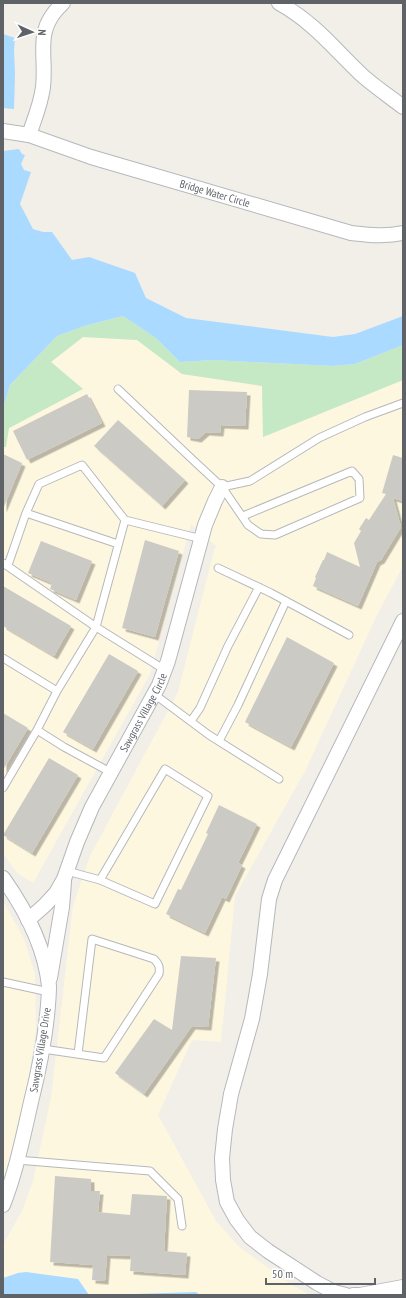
<svg xmlns="http://www.w3.org/2000/svg" width="406" height="1298" font-family="'PT Sans Narrow',sans-serif">
<style>
.commercial{fill:#fef7e0}
.green{fill:#c5e8c5}
.water{fill:#aadaff}
.building{fill:#cccac5;filter:url(#shadow)}
.lines{fill:none;stroke-linecap:round;stroke-linejoin:round}
.service-casing{stroke:#b5b8bc;stroke-width:9}
.minor-casing{stroke:#b5b8bc;stroke-width:16}
.service{stroke:#fff;stroke-width:7}
.minor{stroke:#fff;stroke-width:14}
.labels{text-anchor:middle;dominant-baseline:central;stroke-width:4;stroke-linejoin:round;paint-order:stroke}
.street-label{font-size:11px;fill:#5f6368;stroke:#fff}
</style>
<defs>
<filter id="shadow"><feDropShadow dx="3.5" dy="3.5" stdDeviation="0" flood-color="#0004"/></filter>
</defs>
<rect width="100%" height="100%" fill="#f1efe8"/>
<path class="commercial" d="M 83,337 L 137,340 L 182,374 L 262,386 L 263,437 L 403,380 L 403,566 L 376,617 L 305,771 L 235,896 L 221,1042 L 192,1040 L 158,1115 L 216,1221 L 239,1247 L 289,1283 L 310,1295 L 3,1295 L 3,1245 L 22,1211 L 33,1181 L 51,1098 L 73,906 L 90,856 L 178,692 L 215,547 L 217,547 L 191,524 L 150,674 L 33,883 L 17,873 L 3,853 L 3,447 L 6,447 L 8,429 L 82,389 L 51,362 Z
M 3,901 L 24,939 L 35,974 L 36,1030 L 27,1090 L 3,1184 Z"/>
<path class="green" d="M 123,316 L 156,338 L 180,362 L 213,360 L 333,366 L 355,364 L 403,345 L 403,380 L 263,437 L 262,386 L 182,374 L 137,340 L 83,337 L 51,362 L 83,389 L 9,428 L 6,447 L 3,447 L 3,406 L 4,405 L 10,385 L 57,336 L 84,326 Z"/>
<path class="water" d="M 3,34 L 15,38 L 14,50 L 15,73 L 14,109 L 3,108 Z
M 19,149 L 22,154 L 25,155 L 21,164 L 24,170 L 31,172 L 20,204 L 33,229 L 43,232 L 52,232 L 72,260 L 89,257 L 135,273 L 146,298 L 186,318 L 333,337 L 355,334 L 403,316 L 403,345 L 355,364 L 333,366 L 213,360 L 180,362 L 156,338 L 123,316 L 84,326 L 57,336 L 10,385 L 4,405 L 3,406 L 3,151 Z
M 26,1272 L 78,1279 L 89,1295 L 3,1295 L 3,1278 L 18,1273 Z
M 196,1292 L 200,1295 L 103,1295 Z"/>
<path class="building" d="M 189,390 L 247,392 L 245,426 L 221,425 L 220,433 L 206,432 L 198,439 L 187,437 Z
M 87,394 L 102,423 L 27,460 L 13,431 Z
M 118,420 L 185,480 L 162,506 L 94,446 Z
M 3,454 L 22,463 L 3,509 Z
M 393,455 L 403,458 L 403,501 L 393,498 L 401,527 L 381,560 L 377,562 L 358,606 L 313,586 L 316,578 L 315,577 L 323,560 L 324,560 L 327,552 L 360,567 L 354,543 L 361,531 L 359,529 L 366,518 L 369,520 L 386,494 L 382,493 Z
M 145,540 L 179,551 L 155,637 L 122,628 Z
M 41,541 L 92,561 L 76,600 L 50,589 L 52,583 L 28,573 Z
M 3,586 L 71,626 L 54,656 L 3,626 Z
M 287,637 L 334,663 L 291,747 L 245,722 Z
M 109,654 L 138,671 L 93,749 L 63,732 Z
M 3,713 L 28,728 L 3,770 Z
M 49,758 L 78,775 L 32,853 L 3,835 Z
M 219,805 L 257,824 L 238,863 L 242,865 L 226,899 L 222,897 L 205,933 L 166,914 L 178,889 L 181,890 L 208,834 L 206,833 Z
M 181,956 L 216,958 L 208,1027 L 192,1026 L 144,1094 L 115,1073 L 154,1019 L 172,1030 Z
M 55,1176 L 91,1179 L 91,1191 L 100,1191 L 98,1212 L 130,1215 L 132,1194 L 167,1196 L 164,1251 L 187,1253 L 185,1275 L 130,1271 L 131,1256 L 107,1255 L 105,1281 L 92,1280 L 93,1265 L 50,1262 Z"/>
<g class="lines">
<g class="service-casing">
<path id="service" d="M 118,389 L 193,460 L 222,487 L 248,525 L 261,534 L 275,535 L 360,498 L 359,479 L 352,471 L 243,516
M 222,487 L 250,481 L 319,438 L 365,417 L 403,403
M 118,544 L 26,513 L 39,484 L 82,465 L 125,520
M 3,563 L 96,627 L 57,691 L 37,730 L 64,747 L 110,772
M 8,565 L 26,513
M 218,568 L 271,593 L 349,635
M 3,658 L 57,691
M 165,670 L 96,627 L 125,520 L 202,539
M 154,694 L 209,735 L 279,779
M 191,721 L 200,708 L 228,646 L 259,587
M 219,741 L 238,705 L 286,601
M 3,788 L 37,730
M 67,871 L 100,880 L 155,904 L 208,796 L 165,769 L 100,880
M 3,982 L 49,992
M 43,1049 L 104,1058 L 159,974 C 160,967 159,964 154,959 L 92,939 L 78,1054
M 17,1160 L 150,1171 L 178,1199 L 182,1226"/>
</g>
<g class="minor-casing">
<g id="minor">
<path id="s1" d="M 63,3 C 33,31 47,52 43,87 C 41,104 34,120 29,135 L 91,157 L 351,233 C 369,235 385,237 403,233"/>
<path d="M 279,3 C 315,23 335,50 364,77 C 377,88 390,97 403,107"/>
<path d="M 3,131 L 29,135"/>
<path d="M 3,878 C 25,909 45,947 49,986 C 49,996 48,1006 47,1016 C 44,1045 38,1074 31,1102 C 23,1137 16,1172 3,1205"/>
<path id="s2" d="M 28,920 L 45,905 L 56,893 L 64,879 L 77,842 L 92,807 L 159,685 L 168,661 L 205,525 L 215,501 L 222,487"/>
<path d="M 50,978 L 62,907 L 64,882"/>
<path d="M 346,1295 L 334,1292 L 317,1283 L 268,1251 L 250,1237 L 237,1220 L 227,1202 L 223,1180 L 222,1158 L 225,1129 L 231,1094 L 252,1019 L 260,974 L 269,899 L 275,880 L 403,621"/>
<path d="M 353,1295 L 360,1295 L 403,1287"/>
</g>
</g>
<use href="#service" class="service"/>
<use href="#minor" class="minor"/>
</g>
<g class="labels">
<g class="street-label">
<text stroke="none"><textPath href="#s1" startOffset="335">Bridge Water Circle</textPath></text>
<text stroke="none"><textPath href="#s2" startOffset="240">Sawgrass Village Circle</textPath></text>
<text transform="translate(40 1050) rotate(-81)">Sawgrass Village Drive</text>
</g>
</g>
<rect width="406" height="1298" fill="none" stroke="#5f6368" stroke-width="8"/>
<g transform="translate(32 32) rotate(93)" stroke="#ffffff" stroke-width="3" paint-order="stroke">
<path d="M0-3L7 15L0 10L-7 15Z" fill="#5f6368"/>
<text y="-6" font-size="11" font-weight="bold" text-anchor="middle" fill="#5f6368">N</text>
</g>
<path d="M266 1278v6h109v-6" fill="none" stroke="#5f6368" stroke-width="2"/>
<text x="272" y="1278" font-size="12" fill="#5f6368" stroke="#ffffff" stroke-width="3" paint-order="stroke">50 m</text>
</svg>
